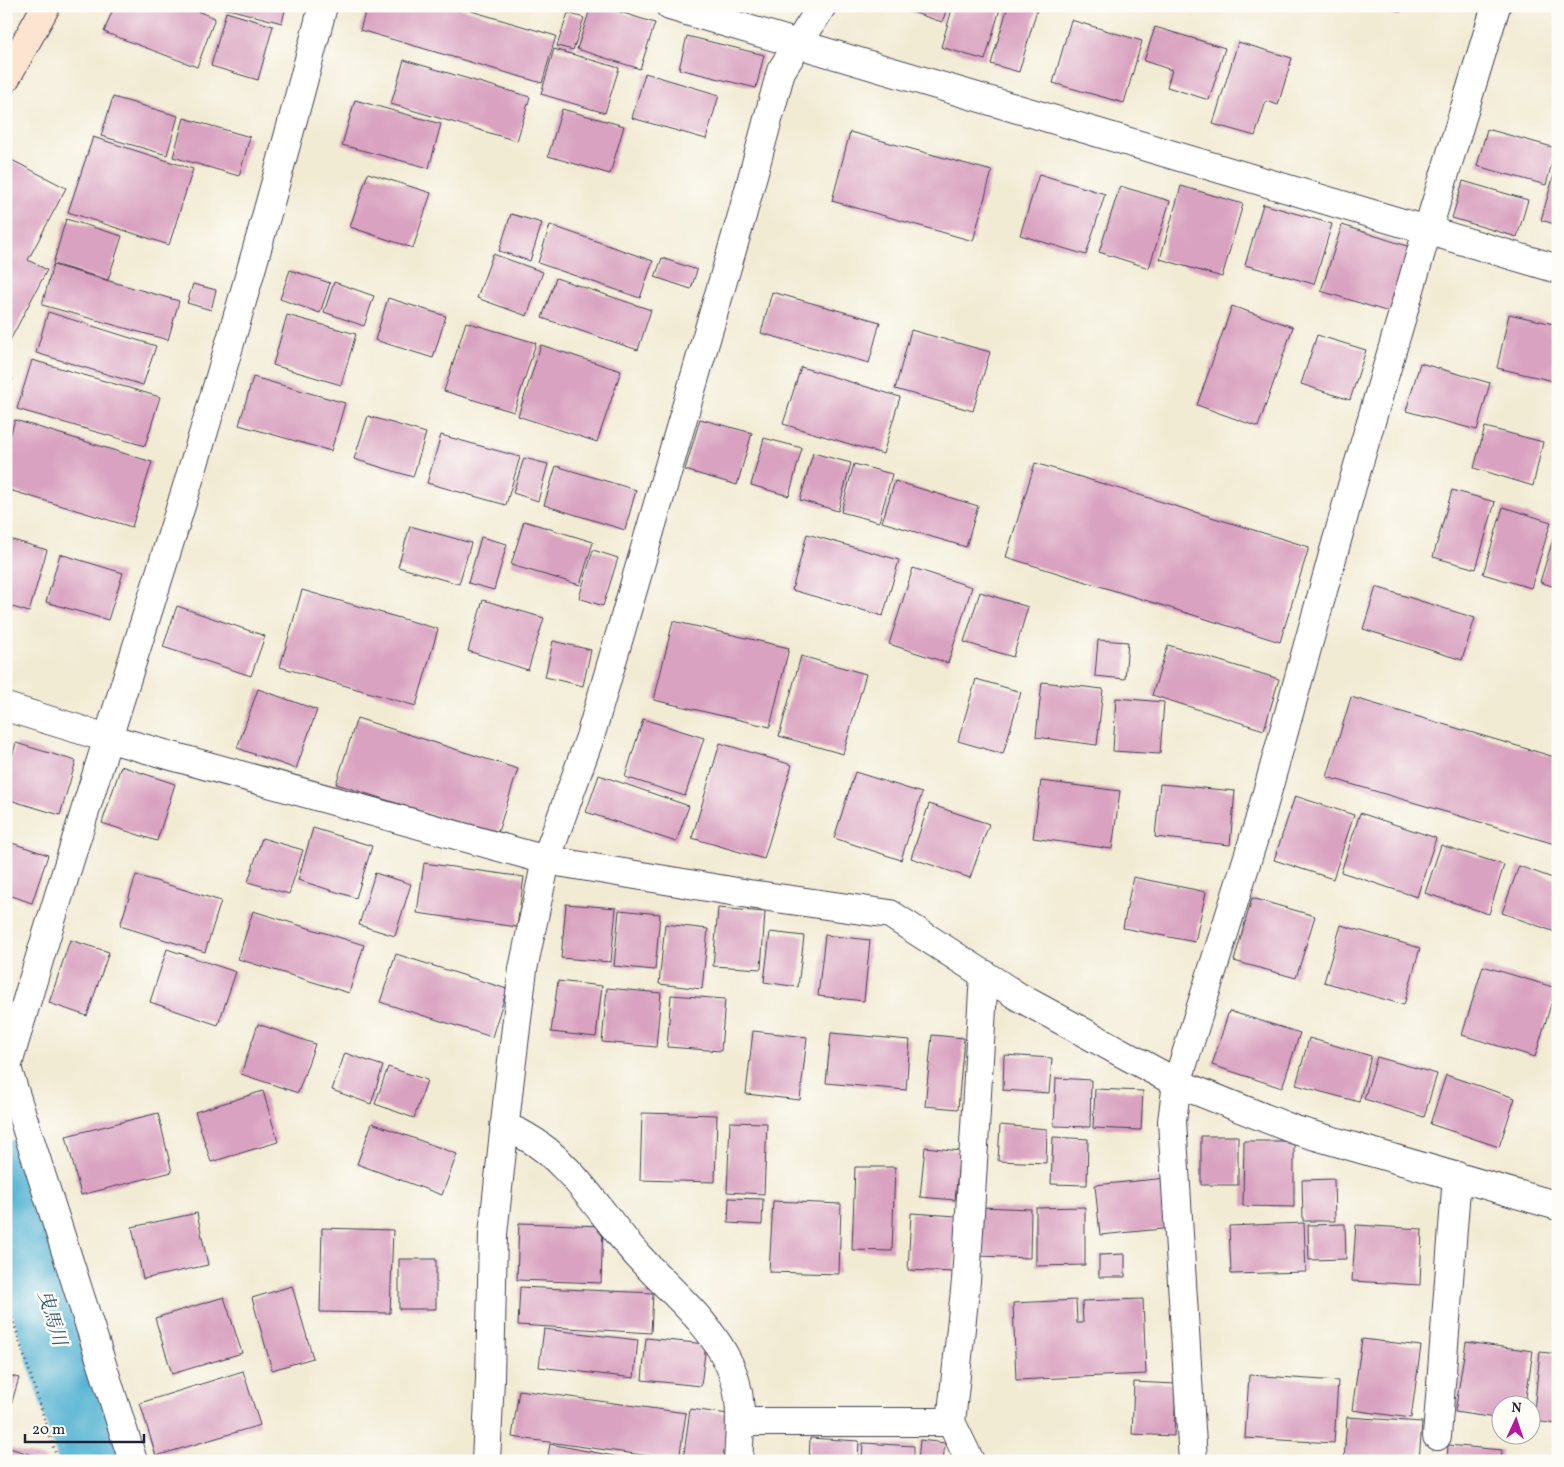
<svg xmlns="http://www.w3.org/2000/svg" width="1564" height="1467" font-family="Vollkorn,'Noto Serif JP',serif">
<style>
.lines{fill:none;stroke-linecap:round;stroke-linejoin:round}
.river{stroke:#55b3d3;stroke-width:71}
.building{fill:#d9a2c0}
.street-casing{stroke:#414052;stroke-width:30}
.secondary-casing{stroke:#414052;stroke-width:30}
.path{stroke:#414052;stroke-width:3;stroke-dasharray:1 4;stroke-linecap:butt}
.street{stroke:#fff;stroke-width:28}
.secondary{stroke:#fde4d1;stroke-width:28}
.labels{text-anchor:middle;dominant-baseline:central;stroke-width:5;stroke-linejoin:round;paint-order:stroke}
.water-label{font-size:19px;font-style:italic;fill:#365c78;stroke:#fdfcf7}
</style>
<rect width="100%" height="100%" fill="#fdfcf7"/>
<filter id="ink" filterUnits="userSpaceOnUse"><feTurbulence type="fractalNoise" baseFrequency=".02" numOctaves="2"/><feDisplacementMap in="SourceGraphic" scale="10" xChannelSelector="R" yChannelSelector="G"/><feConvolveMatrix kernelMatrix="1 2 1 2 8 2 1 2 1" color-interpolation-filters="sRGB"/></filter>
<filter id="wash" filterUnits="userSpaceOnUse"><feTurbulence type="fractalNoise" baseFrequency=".0096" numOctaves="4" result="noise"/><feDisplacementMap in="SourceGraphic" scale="20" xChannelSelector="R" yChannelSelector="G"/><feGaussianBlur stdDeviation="1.12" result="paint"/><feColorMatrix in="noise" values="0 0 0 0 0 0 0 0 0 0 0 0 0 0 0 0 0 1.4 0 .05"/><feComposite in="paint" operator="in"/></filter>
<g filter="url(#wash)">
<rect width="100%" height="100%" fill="#f2ebd4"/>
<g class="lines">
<path class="river" d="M 6,1175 L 95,1461"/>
</g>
<g id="blocks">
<path class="building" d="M 114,6 L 184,6 L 215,18 L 197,67 L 104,32 Z
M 217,6 L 286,6 L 282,23 Z
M 367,6 L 454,6 L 556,36 L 542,83 L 360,30 Z
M 591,6 L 601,6 L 655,23 L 640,69 L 577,49 Z
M 901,6 L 948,6 L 942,22 L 900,8 Z
M 953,6 L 989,6 L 1000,9 L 985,60 L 941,47 Z
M 1008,6 L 1038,6 L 1019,72 L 991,64 Z
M 1383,6 L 1402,6 L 1401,12 Z
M 1558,6 L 1558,12 L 1542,7 L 1542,6 Z
M 226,12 L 273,26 L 258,80 L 211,66 Z
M 568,13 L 584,18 L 573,50 L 557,46 Z
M 1071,20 L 1142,41 L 1124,103 L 1053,83 Z
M 1155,27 L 1225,48 L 1209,100 L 1167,87 L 1172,70 L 1144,61 Z
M 687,36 L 764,55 L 756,88 L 679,69 Z
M 1238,42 L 1292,58 L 1278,105 L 1266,101 L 1255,136 L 1213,124 Z
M 554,49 L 619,68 L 605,113 L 541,94 Z
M 404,60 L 530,97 L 517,141 L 391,104 Z
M 645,73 L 719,95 L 706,139 L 632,118 Z
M 113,97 L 178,116 L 167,155 L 101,136 Z
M 355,100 L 441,124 L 429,168 L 342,145 Z
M 562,109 L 624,126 L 610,174 L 548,156 Z
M 184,118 L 250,137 L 239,176 L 173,157 Z
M 1487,129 L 1556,148 L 1546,185 L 1477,166 Z
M 850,132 L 992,171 L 973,241 L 832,201 Z
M 93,137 L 193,169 L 169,245 L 68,212 Z
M 6,157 L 66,188 L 28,260 L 47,270 L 6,348 Z
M 1555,171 L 1558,171 L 1558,225 L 1541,220 Z
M 368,173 L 431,193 L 413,248 L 350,227 Z
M 1039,174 L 1105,194 L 1086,255 L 1020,235 Z
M 1463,181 L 1528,200 L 1517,237 L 1452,218 Z
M 1120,186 L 1170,201 L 1149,268 L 1099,252 Z
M 1181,186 L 1243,204 L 1222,277 L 1160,259 Z
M 1263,204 L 1332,224 L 1314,284 L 1245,265 Z
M 511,214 L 542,223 L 530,261 L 499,251 Z
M 66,219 L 122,236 L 108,280 L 53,264 Z
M 550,225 L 653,261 L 640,298 L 538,263 Z
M 1342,225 L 1413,248 L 1392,313 L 1321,291 Z
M 493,254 L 543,272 L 527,316 L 477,298 Z
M 662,258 L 697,270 L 691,289 L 655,277 Z
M 53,265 L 179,301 L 168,340 L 42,305 Z
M 290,270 L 330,283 L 320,313 L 280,299 Z
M 556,278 L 651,310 L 638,350 L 542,318 Z
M 334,282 L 374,296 L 364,326 L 324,312 Z
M 193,284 L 216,290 L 211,310 L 187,303 Z
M 772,292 L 880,322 L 869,363 L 761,333 Z
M 388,298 L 446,316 L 433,358 L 375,340 Z
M 1232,306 L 1293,327 L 1258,427 L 1197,405 Z
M 48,312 L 156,346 L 143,385 L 36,353 Z
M 1509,314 L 1558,325 L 1558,382 L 1497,368 Z
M 287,315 L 356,334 L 341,385 L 273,365 Z
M 466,322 L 536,343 L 514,412 L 444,391 Z
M 911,330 L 990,352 L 973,411 L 895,389 Z
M 1317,335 L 1366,350 L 1350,400 L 1301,384 Z
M 541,345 L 621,371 L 597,442 L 518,416 Z
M 32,360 L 160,397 L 145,446 L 17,409 Z
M 1420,363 L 1490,383 L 1477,430 L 1406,411 Z
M 801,367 L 900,397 L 883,454 L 783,424 Z
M 6,375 L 13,379 L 6,391 Z
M 253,377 L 345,403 L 331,451 L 239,425 Z
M 368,416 L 426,433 L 413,477 L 354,459 Z
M 700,419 L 752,433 L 737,485 L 685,470 Z
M 15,420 L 152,462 L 132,527 L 6,489 L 6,448 Z
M 1485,427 L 1543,442 L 1533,486 L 1474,468 Z
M 441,435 L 520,457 L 506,505 L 427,483 Z
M 764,438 L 802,448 L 789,496 L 751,485 Z
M 813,453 L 851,463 L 838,511 L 800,500 Z
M 524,458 L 548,464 L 538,501 L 513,493 Z
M 1035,463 L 1309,547 L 1280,642 L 1006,557 Z
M 854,464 L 892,474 L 879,522 L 841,512 Z
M 556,466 L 636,490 L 625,530 L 544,505 Z
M 895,481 L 978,506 L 966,547 L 882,522 Z
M 1452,490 L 1495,502 L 1476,569 L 1433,557 Z
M 1503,507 L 1551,522 L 1531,588 L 1483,574 Z
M 524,521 L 593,542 L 580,585 L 511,565 Z
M 410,526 L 471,543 L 459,584 L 398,567 Z
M 1557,526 L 1558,526 L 1558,588 L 1540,582 Z
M 807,534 L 899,560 L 883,616 L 792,590 Z
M 481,537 L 507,544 L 494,590 L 468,583 Z
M 6,538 L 47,550 L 29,612 L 6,605 Z
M 593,550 L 618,558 L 603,606 L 579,598 Z
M 60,554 L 123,573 L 108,620 L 46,602 Z
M 913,568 L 972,587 L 948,663 L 889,644 Z
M 1376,587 L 1475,618 L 1462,660 L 1363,629 Z
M 302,590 L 438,629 L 416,706 L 280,667 Z
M 980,592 L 1028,607 L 1013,657 L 964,642 Z
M 483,600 L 544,618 L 528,670 L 468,651 Z
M 177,606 L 265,636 L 251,676 L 163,647 Z
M 673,621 L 789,648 L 770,727 L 654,700 Z
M 1098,640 L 1128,642 L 1125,679 L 1095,676 Z
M 553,641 L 591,650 L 583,686 L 545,677 Z
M 1168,645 L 1279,679 L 1264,730 L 1152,695 Z
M 801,656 L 866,674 L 843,754 L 779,736 Z
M 976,679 L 1021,692 L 1003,754 L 958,741 Z
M 1042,682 L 1103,689 L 1097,745 L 1036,737 Z
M 258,689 L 317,710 L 296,769 L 237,748 Z
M 1351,697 L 1558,758 L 1558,845 L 1327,777 Z
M 1116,698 L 1164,702 L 1160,754 L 1113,751 Z
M 357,718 L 518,769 L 497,835 L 336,784 Z
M 643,719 L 704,738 L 685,796 L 625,777 Z
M 6,743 L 11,744 L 7,759 L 6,759 Z
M 16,743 L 76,761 L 60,815 L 6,799 L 6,777 Z
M 720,743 L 792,765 L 764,859 L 692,838 Z
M 121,766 L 175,784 L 157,841 L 102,823 Z
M 855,772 L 922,793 L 901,860 L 834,838 Z
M 599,775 L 689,806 L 676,842 L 586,812 Z
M 1041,781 L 1120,791 L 1112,849 L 1033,838 Z
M 1160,784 L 1235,791 L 1230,845 L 1155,837 Z
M 1295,796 L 1354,815 L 1333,879 L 1274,860 Z
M 929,804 L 989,824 L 970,878 L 911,858 Z
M 1360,813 L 1436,838 L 1417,897 L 1341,872 Z
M 313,828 L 372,846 L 356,898 L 298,880 Z
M 262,838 L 303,850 L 289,894 L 248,882 Z
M 6,841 L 48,855 L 32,903 L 6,894 Z
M 1441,845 L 1504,865 L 1489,914 L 1425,893 Z
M 424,863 L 524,877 L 517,927 L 417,913 Z
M 1519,866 L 1558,880 L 1558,933 L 1502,913 Z
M 375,873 L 411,884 L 395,936 L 359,925 Z
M 136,875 L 221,901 L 205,952 L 120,926 Z
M 1133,877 L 1206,892 L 1195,942 L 1123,928 Z
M 1252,898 L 1315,916 L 1296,978 L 1234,961 Z
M 566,904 L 616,908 L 611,962 L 561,958 Z
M 718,908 L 765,912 L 761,969 L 713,966 Z
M 619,910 L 660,914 L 655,970 L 614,966 Z
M 253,911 L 364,945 L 349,993 L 238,959 Z
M 665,924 L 708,929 L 702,989 L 659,984 Z
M 1341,925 L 1420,948 L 1404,1005 L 1324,982 Z
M 770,932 L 804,936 L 798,987 L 764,982 Z
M 825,935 L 870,940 L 864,1001 L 818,996 Z
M 70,940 L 109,952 L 87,1016 L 49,1003 Z
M 167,949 L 236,972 L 218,1025 L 150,1002 Z
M 396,954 L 507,989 L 492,1037 L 380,1002 Z
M 1483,966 L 1556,988 L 1535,1057 L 1462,1035 Z
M 558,981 L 602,986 L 596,1037 L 551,1032 Z
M 607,988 L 661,993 L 656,1047 L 602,1042 Z
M 671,995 L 725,999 L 721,1051 L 667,1047 Z
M 1229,1011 L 1300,1033 L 1282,1088 L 1212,1065 Z
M 258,1024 L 315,1044 L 298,1093 L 241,1074 Z
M 753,1031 L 807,1037 L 800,1100 L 746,1094 Z
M 831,1033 L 910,1040 L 906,1090 L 826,1083 Z
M 932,1035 L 964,1038 L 958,1109 L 925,1106 Z
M 1309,1038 L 1371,1056 L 1359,1102 L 1296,1085 Z
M 345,1053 L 383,1066 L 371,1104 L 332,1090 Z
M 1004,1055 L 1052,1058 L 1049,1093 L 1003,1090 Z
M 1377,1057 L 1437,1074 L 1424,1117 L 1364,1099 Z
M 388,1067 L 427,1080 L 414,1118 L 375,1104 Z
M 1446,1075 L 1515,1098 L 1499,1147 L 1430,1124 Z
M 1056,1078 L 1091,1080 L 1090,1127 L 1054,1126 Z
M 1095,1089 L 1143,1091 L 1141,1130 L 1093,1128 Z
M 263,1091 L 278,1142 L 211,1162 L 195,1112 Z
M 158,1113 L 172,1172 L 81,1195 L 66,1136 Z
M 642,1113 L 717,1115 L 715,1182 L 640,1180 Z
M 730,1122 L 767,1123 L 764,1194 L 727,1192 Z
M 372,1123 L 457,1154 L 442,1195 L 357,1164 Z
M 1000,1125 L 1047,1129 L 1046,1163 L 998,1161 Z
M 1201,1136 L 1238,1136 L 1238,1185 L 1201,1185 Z
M 1053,1137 L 1088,1139 L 1087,1185 L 1051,1184 Z
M 1244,1141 L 1294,1141 L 1294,1207 L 1243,1206 Z
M 925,1147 L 960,1151 L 955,1200 L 920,1197 Z
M 855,1167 L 895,1167 L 892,1251 L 852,1250 Z
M 1167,1178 L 1172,1228 L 1100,1235 L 1095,1185 Z
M 1334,1179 L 1335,1221 L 1303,1221 L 1302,1180 Z
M 729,1198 L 763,1199 L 762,1225 L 728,1223 Z
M 773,1201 L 841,1204 L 839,1274 L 769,1272 Z
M 980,1207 L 1031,1209 L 1030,1258 L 978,1256 Z
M 1085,1207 L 1085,1265 L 1036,1266 L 1036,1208 Z
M 197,1213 L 208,1265 L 143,1279 L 132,1227 Z
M 911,1213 L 957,1216 L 954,1272 L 908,1270 Z
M 519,1223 L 603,1226 L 601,1283 L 517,1280 Z
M 1304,1223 L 1306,1272 L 1231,1274 L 1229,1226 Z
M 1345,1224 L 1346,1259 L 1309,1260 L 1308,1225 Z
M 1356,1225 L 1422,1229 L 1420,1285 L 1352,1281 Z
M 322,1228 L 393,1230 L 390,1313 L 320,1312 Z
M 1125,1254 L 1125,1277 L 1099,1277 L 1099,1255 Z
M 399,1259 L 436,1259 L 436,1309 L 399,1309 Z
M 292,1286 L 313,1358 L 272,1370 L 252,1298 Z
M 520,1287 L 653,1293 L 651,1333 L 518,1325 Z
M 224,1297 L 242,1353 L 172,1374 L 155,1318 Z
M 1143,1299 L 1146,1374 L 1016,1380 L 1013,1303 L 1076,1300 L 1077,1323 L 1083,1323 L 1082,1301 Z
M 6,1320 L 12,1321 L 7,1339 L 6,1339 Z
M 544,1329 L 638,1340 L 634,1378 L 539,1367 Z
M 646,1338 L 706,1344 L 701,1386 L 642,1380 Z
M 1362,1339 L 1421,1346 L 1411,1418 L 1352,1410 Z
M 1466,1342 L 1533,1351 L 1525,1404 L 1502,1404 L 1502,1419 L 1455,1412 Z
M 1540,1352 L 1558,1354 L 1558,1424 L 1533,1421 Z
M 243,1371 L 260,1425 L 156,1456 L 140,1403 Z
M 6,1375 L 19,1378 L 8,1415 L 6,1414 Z
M 1249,1375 L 1338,1381 L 1334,1443 L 1245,1438 Z
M 1134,1382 L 1176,1384 L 1174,1436 L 1132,1434 Z
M 519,1390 L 686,1413 L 679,1460 L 512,1437 Z
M 690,1409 L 729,1414 L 723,1461 L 683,1461 Z
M 1347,1417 L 1422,1422 L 1419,1461 L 1344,1461 Z
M 810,1438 L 859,1441 L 858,1461 L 809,1461 Z
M 920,1440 L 945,1443 L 943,1461 L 918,1461 Z
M 863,1443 L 914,1446 L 914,1461 L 862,1461 Z
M 550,1444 L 635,1460 L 635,1461 L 547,1461 Z
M 1448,1445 L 1502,1450 L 1501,1461 L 1447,1461 Z
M 6,1447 L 46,1459 L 46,1461 L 6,1461 Z"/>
</g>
</g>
<g filter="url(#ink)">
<use href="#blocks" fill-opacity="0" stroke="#414052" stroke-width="1"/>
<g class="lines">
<g class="street-casing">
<path id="street" d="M 670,6 L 1558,269
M 6,707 L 107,738 L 546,860 L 749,894 L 890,914 L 1019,997 L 1177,1083 L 1295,1130 L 1558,1206
M 7,1068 L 133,1461
M 6,1071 C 68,857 139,645 204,431 C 246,290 286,149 323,6
M 504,1126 C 511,1130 519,1132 525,1136 C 571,1161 604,1219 639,1257 C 670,1291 709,1321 729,1364 C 744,1395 740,1427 738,1461
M 741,1422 L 951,1422 L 970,1461
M 951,1422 L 966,1281 L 984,974
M 1437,1436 L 1457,1176
M 486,1461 L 490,1379 L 493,1234 L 509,1086 L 523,969 L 546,860 L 590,737 L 743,212 L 781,71 L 822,6
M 1193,1461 L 1172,1121 L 1177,1083 L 1258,825 L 1352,486 L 1423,245 L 1496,6"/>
</g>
<g class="secondary-casing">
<path id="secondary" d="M 6,78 L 46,6"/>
</g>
<path class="path" d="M 6,1299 L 58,1461"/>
<use href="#street" class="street"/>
<use href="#secondary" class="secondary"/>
</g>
</g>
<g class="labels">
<g class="water-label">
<text transform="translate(51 1318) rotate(73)">曳馬川</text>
</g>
</g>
<rect width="1564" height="1467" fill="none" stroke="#fdfcf7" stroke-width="25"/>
<g transform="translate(1516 1420) rotate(3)"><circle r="24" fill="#fdfcf7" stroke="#a5a5ac"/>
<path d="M0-4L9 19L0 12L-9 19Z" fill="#b5179e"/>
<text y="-8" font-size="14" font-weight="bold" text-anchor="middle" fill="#22223b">N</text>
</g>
<path d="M25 1434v8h119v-8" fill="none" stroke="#22223b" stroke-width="2.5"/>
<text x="32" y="1434" font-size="15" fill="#22223b" stroke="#fdfcf7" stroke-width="4" paint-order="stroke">20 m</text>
</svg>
